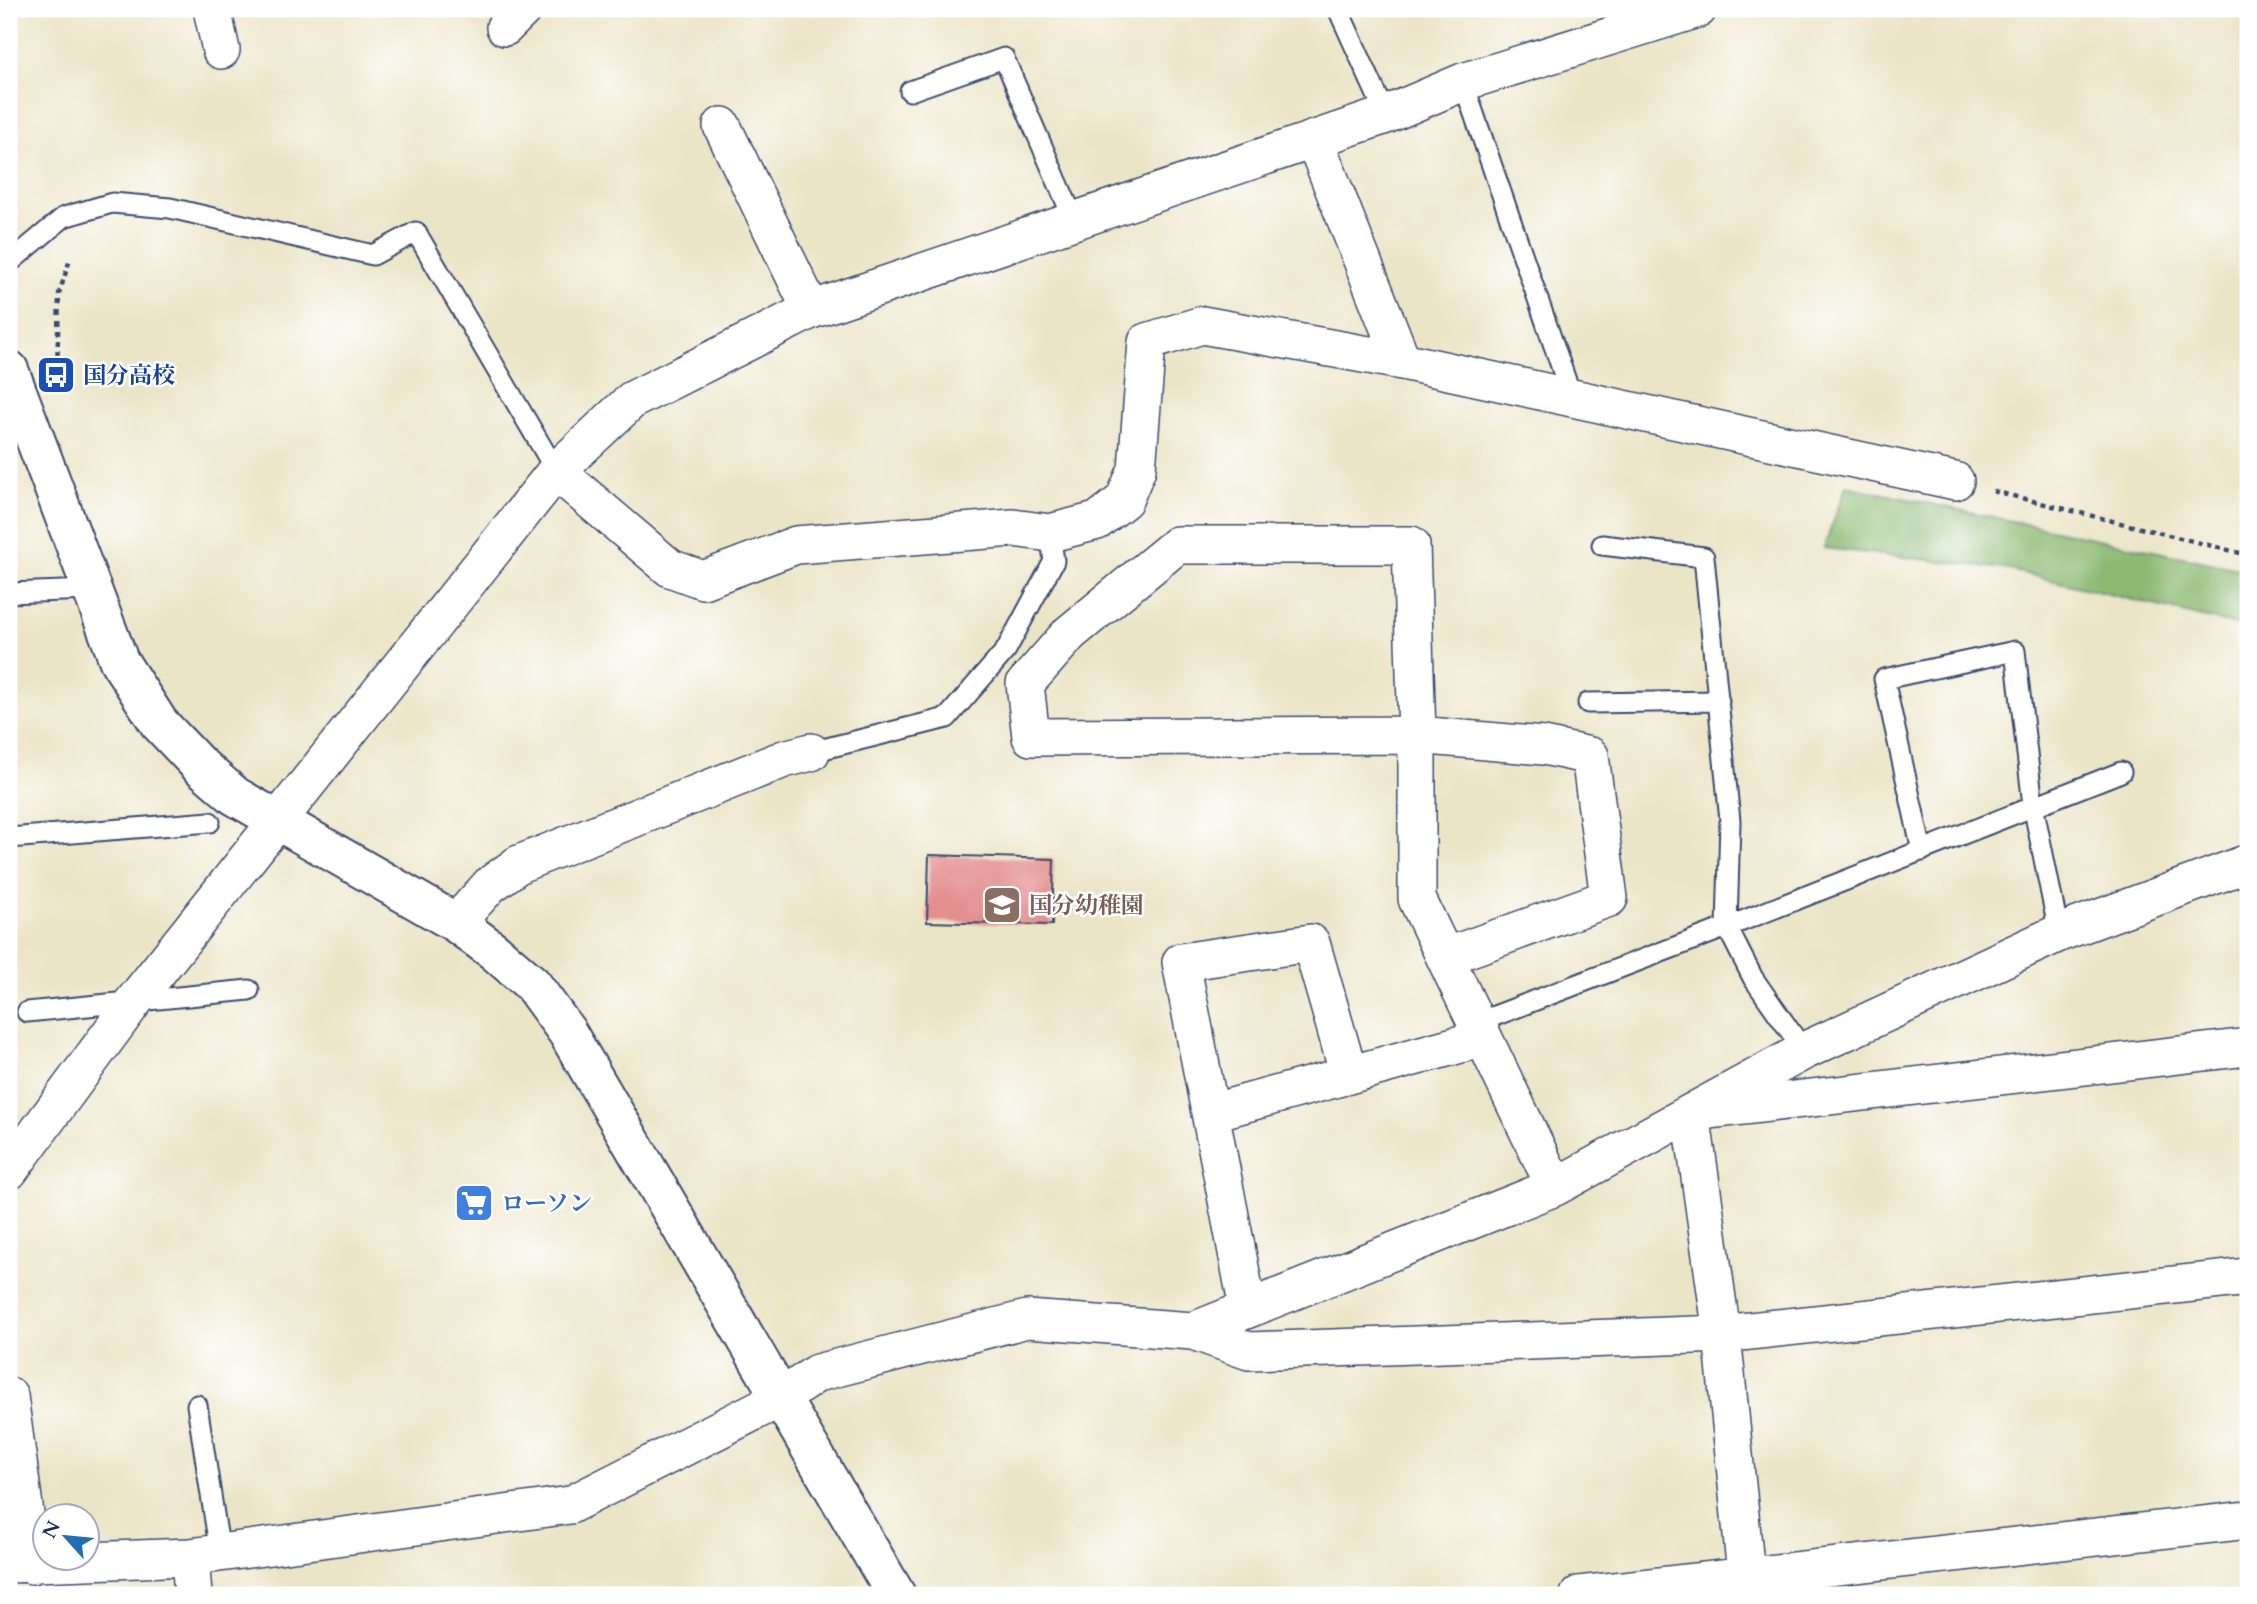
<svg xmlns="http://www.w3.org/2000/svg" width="2257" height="1604" font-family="Cardo,'Noto Serif JP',serif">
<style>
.forest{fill:#8cb972;stroke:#547468;stroke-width:2}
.building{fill:#e48f8f}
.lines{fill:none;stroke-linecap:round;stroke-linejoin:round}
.lane-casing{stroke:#3a4a6e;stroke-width:23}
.street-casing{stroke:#3a4a6e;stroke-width:40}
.secondary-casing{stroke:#3a4a6e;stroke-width:42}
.path{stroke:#3a4a6e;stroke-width:4.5;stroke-dasharray:5 5;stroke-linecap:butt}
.lane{stroke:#fff;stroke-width:19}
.street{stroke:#fff;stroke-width:37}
.secondary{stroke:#fff;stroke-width:38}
.labels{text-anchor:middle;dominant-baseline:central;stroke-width:5;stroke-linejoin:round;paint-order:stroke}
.transit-label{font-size:23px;font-weight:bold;fill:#164399;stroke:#fff;text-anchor:start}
.education-label{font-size:23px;font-weight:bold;fill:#785e54;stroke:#fff;text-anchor:start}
.shop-label{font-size:23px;font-weight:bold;fill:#366cbe;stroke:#fff;text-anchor:start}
</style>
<rect width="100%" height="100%" fill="#fff"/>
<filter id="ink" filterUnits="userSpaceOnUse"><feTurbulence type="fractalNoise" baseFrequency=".0143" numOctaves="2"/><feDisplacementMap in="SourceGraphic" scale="14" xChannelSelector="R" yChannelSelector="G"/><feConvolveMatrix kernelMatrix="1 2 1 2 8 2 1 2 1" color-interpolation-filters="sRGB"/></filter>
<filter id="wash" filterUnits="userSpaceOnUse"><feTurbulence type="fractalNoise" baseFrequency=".00686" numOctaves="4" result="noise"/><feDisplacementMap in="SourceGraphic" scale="28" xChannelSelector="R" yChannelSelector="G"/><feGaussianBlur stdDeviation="1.57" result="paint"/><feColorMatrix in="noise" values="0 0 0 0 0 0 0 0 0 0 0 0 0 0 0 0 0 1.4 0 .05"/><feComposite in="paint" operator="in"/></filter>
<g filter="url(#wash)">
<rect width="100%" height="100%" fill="#ebe5c7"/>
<path class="forest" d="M 1846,486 L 2248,571 L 2248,628 L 2006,569 L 1824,548 Z"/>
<g id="blocks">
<path class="building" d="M 929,855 L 1054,859 L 1052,925 L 927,922 Z"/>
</g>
</g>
<g filter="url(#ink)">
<use href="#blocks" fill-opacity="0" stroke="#3a4a6e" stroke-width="2"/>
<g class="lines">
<g class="lane-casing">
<path id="lane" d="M 1338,9 L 1386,115
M 1463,82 L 1572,398
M 910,91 L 1004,58 L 1074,220
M 9,263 L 64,217 L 112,203 L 170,208 L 373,255 L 416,232 L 556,471
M 1602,545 L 1704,557 L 1730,821 L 1727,927 L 1753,978 L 1804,1051
M 9,593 L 91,590
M 1588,703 L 1719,701
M 811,752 L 947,718 L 1006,650 L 1054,561 L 1050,533
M 9,838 L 210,822
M 1922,851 L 1884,679 L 2015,651 L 2033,805 L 2059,933
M 27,1012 L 249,990
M 1476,1023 L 1727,927 L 2121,772
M 197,1405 L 220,1553"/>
</g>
<g class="street-casing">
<path id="street" d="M 212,9 L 221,50
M 505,27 L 523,9
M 722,126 L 811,310
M 1314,139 L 1402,361
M 556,471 L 670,568 L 703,580 L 796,545 L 1013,528 L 1050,533 L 1097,521 L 1124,500 L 1137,469 L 1147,342 L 1202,325 L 1402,361 L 1955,481
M 456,923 L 490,885 L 519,864 L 784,759 L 811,752
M 1445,957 L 1609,898 L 1590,756 L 1544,746 L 1417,735 L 1031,737 L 1025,684 L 1070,633 L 1177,545 L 1411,545 L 1417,735 L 1417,899 L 1555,1187
M 1710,1110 L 2248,1047
M 1210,1113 L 1483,1038
M 1691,1113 L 1722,1334 L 1748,1595
M 9,1171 L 134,1001 L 556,471 L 632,400 L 811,310 L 1386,115 L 1463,82 L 1698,9
M 1248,1309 L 1181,962 L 1311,943 L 1349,1075
M 1193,1331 L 1249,1351 L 1722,1334 L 2248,1277
M 9,1396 L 32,1565
M 190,1557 L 193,1595
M 9,1564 L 190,1557 L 570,1505 L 781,1398 L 817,1373 L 1027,1319 L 1193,1331 L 1555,1187 L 1804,1051 L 2059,933 L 2248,863
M 1579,1595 L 2248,1520"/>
</g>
<g class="secondary-casing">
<path id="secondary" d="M 9,370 L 119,661 L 159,723 L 199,765 L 235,796 L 456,923 L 494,951 L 532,984 L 567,1032 L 896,1595"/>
</g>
<path class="path" d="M 57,375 L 59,294 L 70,259
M 1993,491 L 2248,555"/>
<use href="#lane" class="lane"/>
<use href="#street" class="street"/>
<use href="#secondary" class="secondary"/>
</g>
</g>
<defs>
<g id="bus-square" transform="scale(2.0125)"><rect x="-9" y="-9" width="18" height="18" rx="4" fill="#1a4fb4" stroke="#fff"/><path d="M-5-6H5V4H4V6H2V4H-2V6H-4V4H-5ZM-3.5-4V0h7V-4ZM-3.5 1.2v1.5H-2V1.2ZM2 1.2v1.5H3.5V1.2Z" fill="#fff"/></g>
<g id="school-square" transform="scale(2.0125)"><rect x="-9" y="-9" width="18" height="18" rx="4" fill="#8d6e63" stroke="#fff"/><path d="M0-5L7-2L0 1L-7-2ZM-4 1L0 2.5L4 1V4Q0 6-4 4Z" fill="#fff"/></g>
<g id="supermarket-square" transform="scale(2.0125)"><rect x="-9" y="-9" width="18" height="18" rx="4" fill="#3f7fe0" stroke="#fff"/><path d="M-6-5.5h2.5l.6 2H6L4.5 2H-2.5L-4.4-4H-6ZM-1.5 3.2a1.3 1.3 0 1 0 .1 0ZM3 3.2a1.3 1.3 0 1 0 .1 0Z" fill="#fff"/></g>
</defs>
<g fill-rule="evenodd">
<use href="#bus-square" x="56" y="375"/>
<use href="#school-square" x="1002" y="905"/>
<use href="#supermarket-square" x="474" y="1203"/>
</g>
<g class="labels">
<g class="transit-label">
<text x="83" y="375">国分高校</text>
</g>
<g class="education-label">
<text x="1029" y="905">国分幼稚園</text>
</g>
<g class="shop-label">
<text x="501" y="1203">ローソン</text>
</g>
</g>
<rect width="2257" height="1604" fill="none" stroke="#fff" stroke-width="35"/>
<g transform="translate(66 1537) rotate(297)"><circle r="33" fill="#ffffff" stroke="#a4acbf" stroke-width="2"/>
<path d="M0-5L12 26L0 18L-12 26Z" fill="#1f6fb2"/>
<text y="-10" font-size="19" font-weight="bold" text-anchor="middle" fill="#1b2f5e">N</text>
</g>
</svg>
